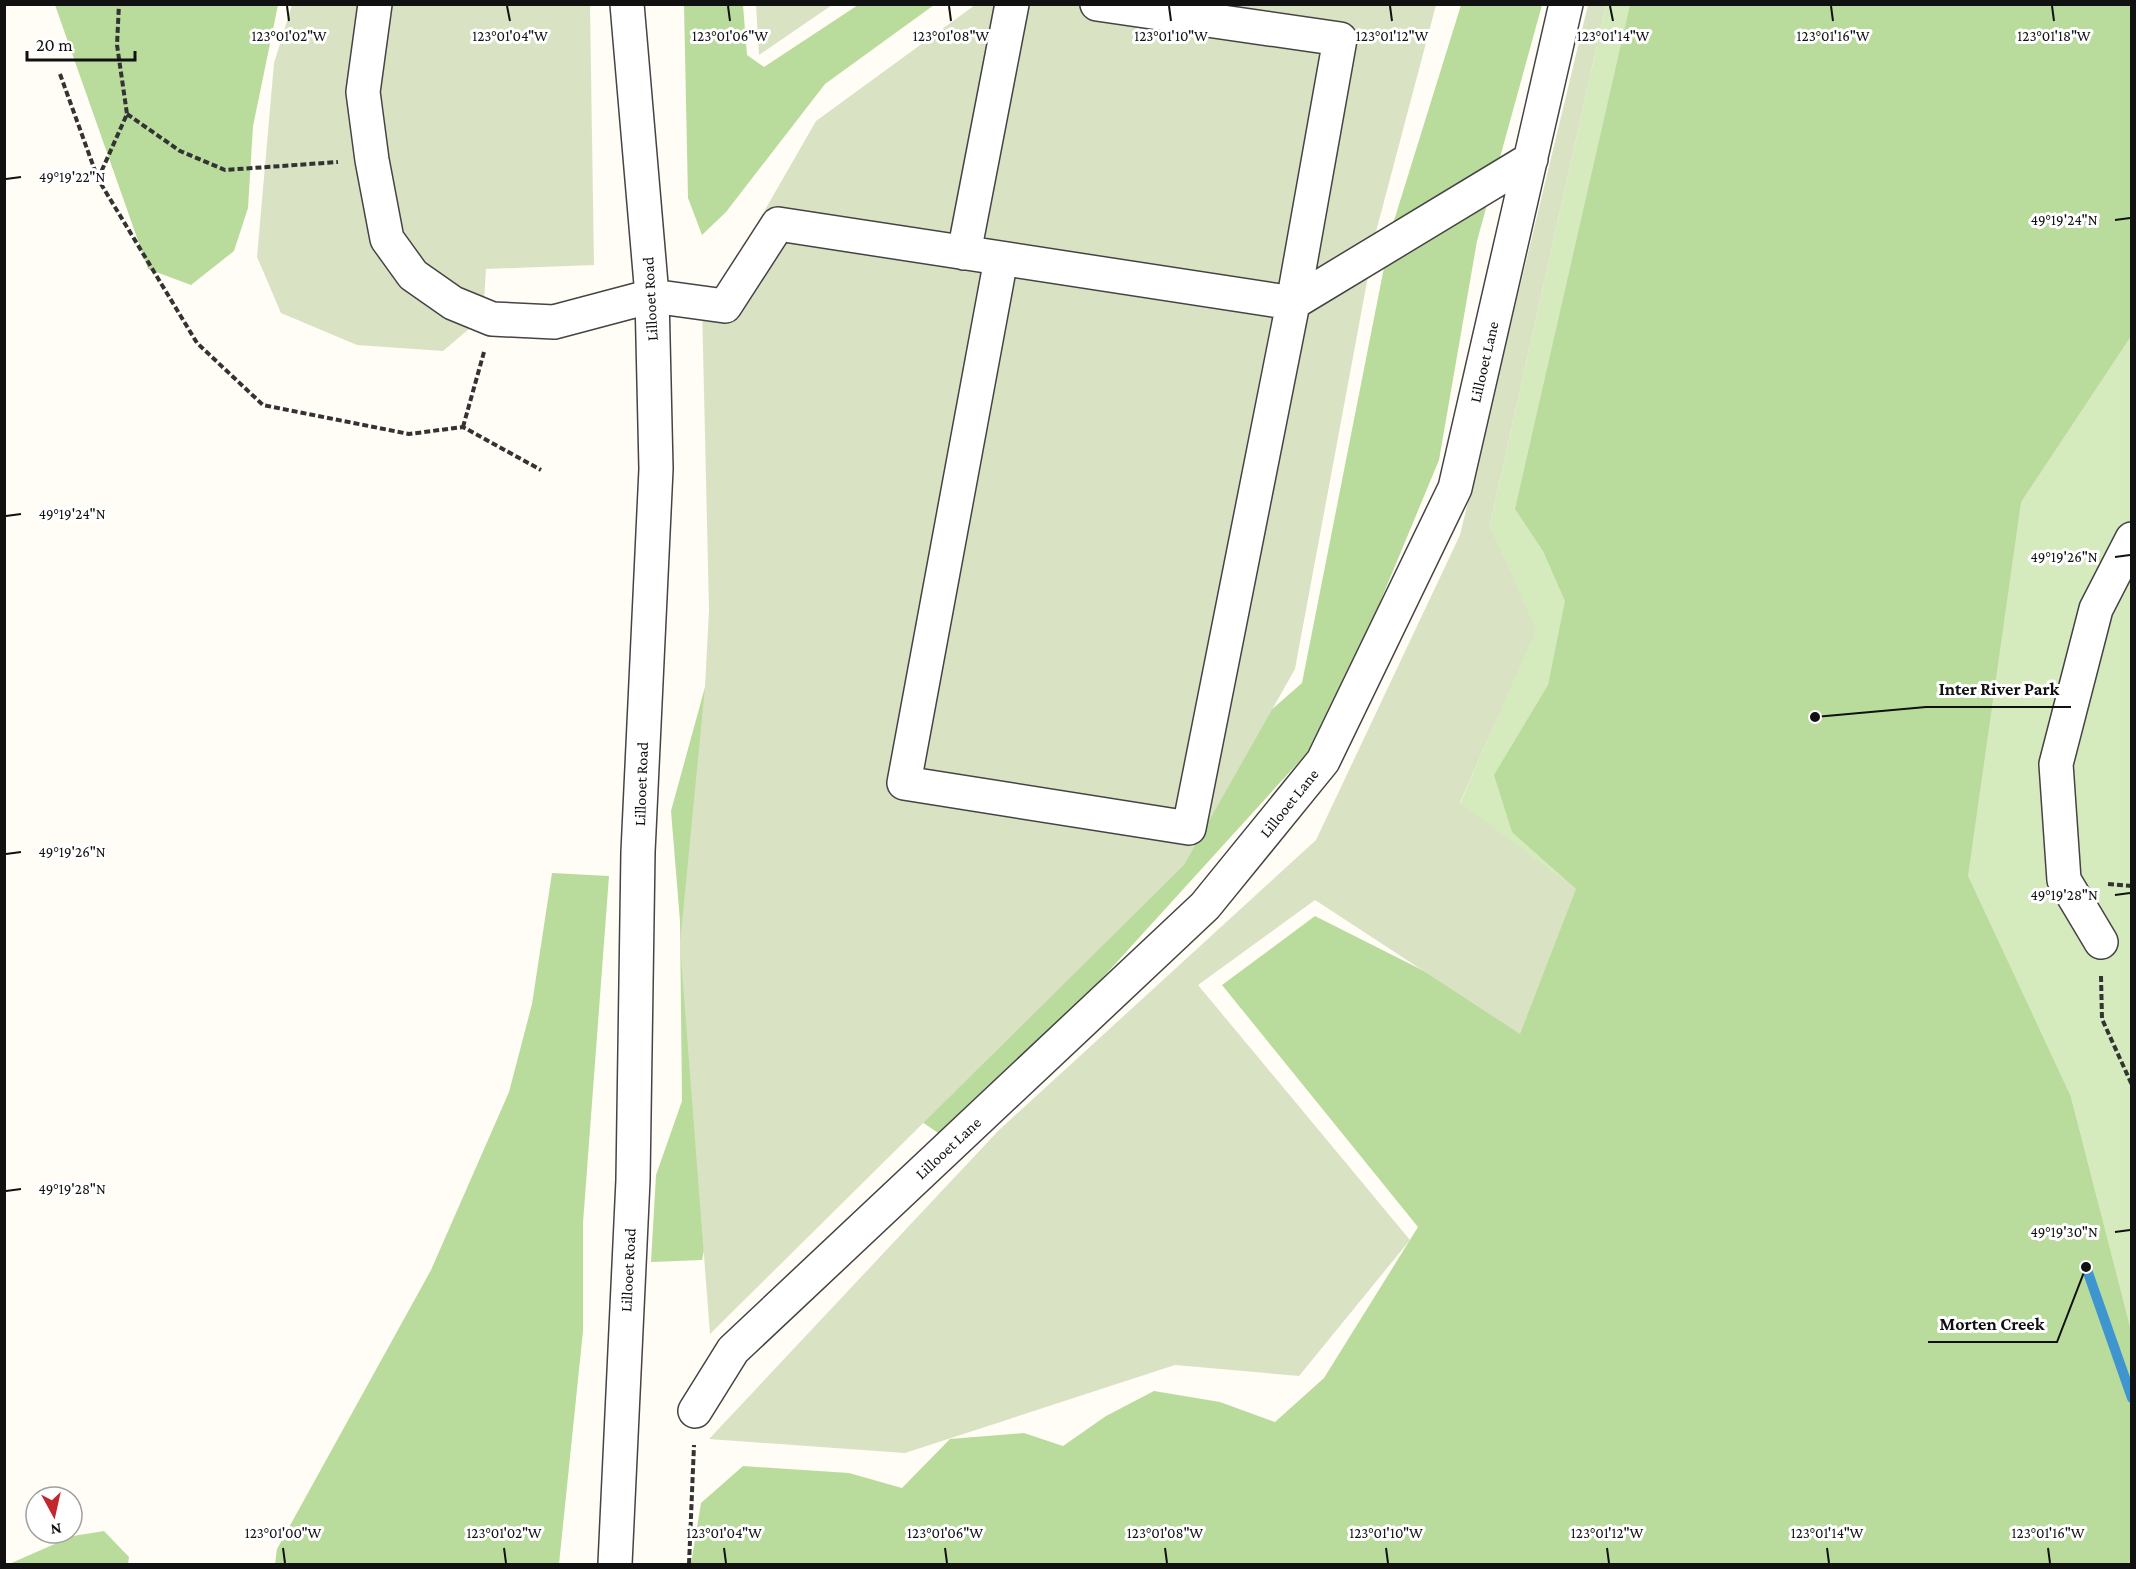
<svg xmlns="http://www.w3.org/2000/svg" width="2136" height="1569" font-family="'Crimson Pro',serif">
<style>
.green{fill:#d5ebbd}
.forest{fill:#b9dc9c}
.cemetery{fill:#d9e3c4}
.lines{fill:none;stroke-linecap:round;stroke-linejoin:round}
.stream{stroke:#3f96cf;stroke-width:10}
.minor-casing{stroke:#444;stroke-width:36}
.path{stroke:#333;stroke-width:4;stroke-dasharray:6 3;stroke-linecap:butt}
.minor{stroke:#fff;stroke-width:33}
.ticks{fill:none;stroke:#111;stroke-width:2}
.labels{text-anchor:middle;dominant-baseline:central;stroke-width:6;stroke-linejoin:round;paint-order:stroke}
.street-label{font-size:16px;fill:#111;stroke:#fff}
.ticks-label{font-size:15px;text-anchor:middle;fill:#111;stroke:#fff;stroke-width:6;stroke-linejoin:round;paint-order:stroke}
.leader{fill:none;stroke:#111;stroke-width:2}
.callout-dot{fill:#111;stroke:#fff;stroke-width:2}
.callout-label{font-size:18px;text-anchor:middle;font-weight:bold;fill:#111;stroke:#fff;stroke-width:6;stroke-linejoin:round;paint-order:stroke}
</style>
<rect width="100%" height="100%" fill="#fffdf5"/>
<path class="green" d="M 1606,5 L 2131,5 L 2131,1330 L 2071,1097 L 1520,1034 L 1460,804 L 1535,630 L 1490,525 Z"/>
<path class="forest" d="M 55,5 L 278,5 L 253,126 L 248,208 L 234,251 L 191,285 L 148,269 Z
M 684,5 L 743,5 L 747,55 L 764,67 L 858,5 L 934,5 L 825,84 L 726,212 L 702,235 L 688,198 Z
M 1461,5 L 1542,5 L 1477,241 L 1439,460 L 1378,607 L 1316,743 L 1057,1028 L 947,1139 L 909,1113 L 709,1226 L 702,1260 L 651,1262 L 656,1175 L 682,1101 L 680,921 L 671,811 L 705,687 L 714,636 L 1222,753 L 1302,683 L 1392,227 Z
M 1630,5 L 2131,5 L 2131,336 L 2021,502 L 1968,876 L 2071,1097 L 2131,1330 L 2131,1564 L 691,1564 L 701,1503 L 743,1466 L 849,1473 L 902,1488 L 950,1439 L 1024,1433 L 1063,1446 L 1106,1416 L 1154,1391 L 1220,1402 L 1275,1422 L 1324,1378 L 1418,1227 L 1222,985 L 1315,916 L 1428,973 L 1576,889 L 1512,832 L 1494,775 L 1548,685 L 1565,601 L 1543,551 L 1515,509 Z
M 552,873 L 609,876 L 583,1223 L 583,1331 L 559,1564 L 275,1564 L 277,1549 L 431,1270 L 509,1092 L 532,1004 Z
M 104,1531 L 129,1557 L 128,1564 L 9,1564 L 73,1536 Z"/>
<path class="cemetery" d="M 292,5 L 590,5 L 594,265 L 486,269 L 483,317 L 443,351 L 357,345 L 281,313 L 257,257 L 274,63 Z
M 756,5 L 756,4 L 832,5 L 759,55 Z
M 975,5 L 1436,5 L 1377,228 L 1295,669 L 1184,865 L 710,1334 L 680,944 L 705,687 L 709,610 L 702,305 L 744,307 L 751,234 L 816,121 Z
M 1588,5 L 1606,5 L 1490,525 L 1536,630 L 1460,803 L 1576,889 L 1520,1034 L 1315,900 L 1198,985 L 1410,1240 L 1299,1376 L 1175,1365 L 905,1453 L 709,1439 L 999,1130 L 1316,840 L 1460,535 Z"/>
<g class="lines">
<path class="stream" d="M 2086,1267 L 2132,1398"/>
<g class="minor-casing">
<path id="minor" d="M 375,4 L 363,92 L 372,160 L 387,239 L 413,275 L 453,303 L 492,319 L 554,322 L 652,296 L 725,306 L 778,224 L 1293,303 L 1189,828 L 904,783 L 1001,259
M 1097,4 L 1340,39 L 1293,303 L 1531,159
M 964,253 L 1012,4
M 2101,942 L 2064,880 L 2056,764 L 2096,609 L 2132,539
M 695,1411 L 733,1350 L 1205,906 L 1323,761 L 1455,488 L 1566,4
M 615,1564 L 633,1180 L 638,852 L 656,469 L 652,296 L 627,4"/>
</g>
<path class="path" d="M 60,74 L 98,179 L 197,343 L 263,405 L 409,434 L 463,427 L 541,470
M 127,114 L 180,151 L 225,170 L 338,162
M 98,179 L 127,114 L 117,45 L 119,4
M 463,427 L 484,352
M 2108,884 L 2132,886
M 2101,976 L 2102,1019 L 2132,1085
M 689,1564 L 694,1445"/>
<use href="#minor" class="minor"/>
</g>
<path class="ticks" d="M 287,6 L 289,21M 507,6 L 510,21M 728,6 L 730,21M 949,6 L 951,21M 1169,6 L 1171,21M 1390,6 L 1392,21M 1610,6 L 1613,21M 1831,6 L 1833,21M 2052,6 L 2054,21M 6,179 L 21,177M 2115,220 L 2130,218M 6,516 L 21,514M 2115,557 L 2130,555M 6,854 L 21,852M 2115,895 L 2130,893M 6,1191 L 21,1189M 2115,1232 L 2130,1230M 283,1548 L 285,1563M 504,1548 L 506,1563M 724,1548 L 726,1563M 945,1548 L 947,1563M 1165,1548 L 1167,1563M 1386,1548 L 1388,1563M 1607,1548 L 1609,1563M 1827,1548 L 1829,1563M 2048,1548 L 2050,1563"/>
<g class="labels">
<g class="street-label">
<text transform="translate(650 299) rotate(-93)">Lillooet Road</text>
<text transform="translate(1484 362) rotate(-77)">Lillooet Lane</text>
<text transform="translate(641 784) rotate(-88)">Lillooet Road</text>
<text transform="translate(1289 803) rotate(-51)">Lillooet Lane</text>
<text transform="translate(948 1148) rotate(-43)">Lillooet Lane</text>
<text transform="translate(628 1270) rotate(-87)">Lillooet Road</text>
</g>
</g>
<g class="ticks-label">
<text x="289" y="41">123°01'02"W</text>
<text x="510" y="41">123°01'04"W</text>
<text x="730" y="41">123°01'06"W</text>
<text x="951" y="41">123°01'08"W</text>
<text x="1171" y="41">123°01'10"W</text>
<text x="1392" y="41">123°01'12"W</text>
<text x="1613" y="41">123°01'14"W</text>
<text x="1833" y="41">123°01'16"W</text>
<text x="2054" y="41">123°01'18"W</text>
<text x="72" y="182">49°19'22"N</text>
<text x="2064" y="225">49°19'24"N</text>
<text x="72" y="519">49°19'24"N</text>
<text x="2064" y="562">49°19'26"N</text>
<text x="72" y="857">49°19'26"N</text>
<text x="2064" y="900">49°19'28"N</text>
<text x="72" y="1194">49°19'28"N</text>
<text x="2064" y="1237">49°19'30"N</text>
<text x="283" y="1538">123°01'00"W</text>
<text x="504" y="1538">123°01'02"W</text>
<text x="724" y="1538">123°01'04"W</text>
<text x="945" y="1538">123°01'06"W</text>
<text x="1165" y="1538">123°01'08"W</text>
<text x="1386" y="1538">123°01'10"W</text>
<text x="1607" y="1538">123°01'12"W</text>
<text x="1827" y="1538">123°01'14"W</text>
<text x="2048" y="1538">123°01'16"W</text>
</g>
<path class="leader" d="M1815 717L1926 707H2071M2086 1267L2057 1342H1928"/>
<g class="callout-dot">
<circle cx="1815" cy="717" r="6"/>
<circle cx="2086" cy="1267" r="6"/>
</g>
<g class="callout-label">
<text x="1999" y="695">Inter River Park</text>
<text x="1992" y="1330">Morten Creek</text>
</g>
<rect width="2136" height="1569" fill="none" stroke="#111111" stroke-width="12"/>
<g transform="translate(54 1515) rotate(172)"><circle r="28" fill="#ffffff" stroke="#a0a0a0" stroke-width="1.5"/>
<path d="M0-4.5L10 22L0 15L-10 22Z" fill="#c4262e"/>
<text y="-9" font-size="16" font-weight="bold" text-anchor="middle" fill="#111111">N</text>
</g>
<path d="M27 51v9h108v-9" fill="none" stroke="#111111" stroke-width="3"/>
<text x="36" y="51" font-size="18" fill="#111111" stroke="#ffffff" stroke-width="4.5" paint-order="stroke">20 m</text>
</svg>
